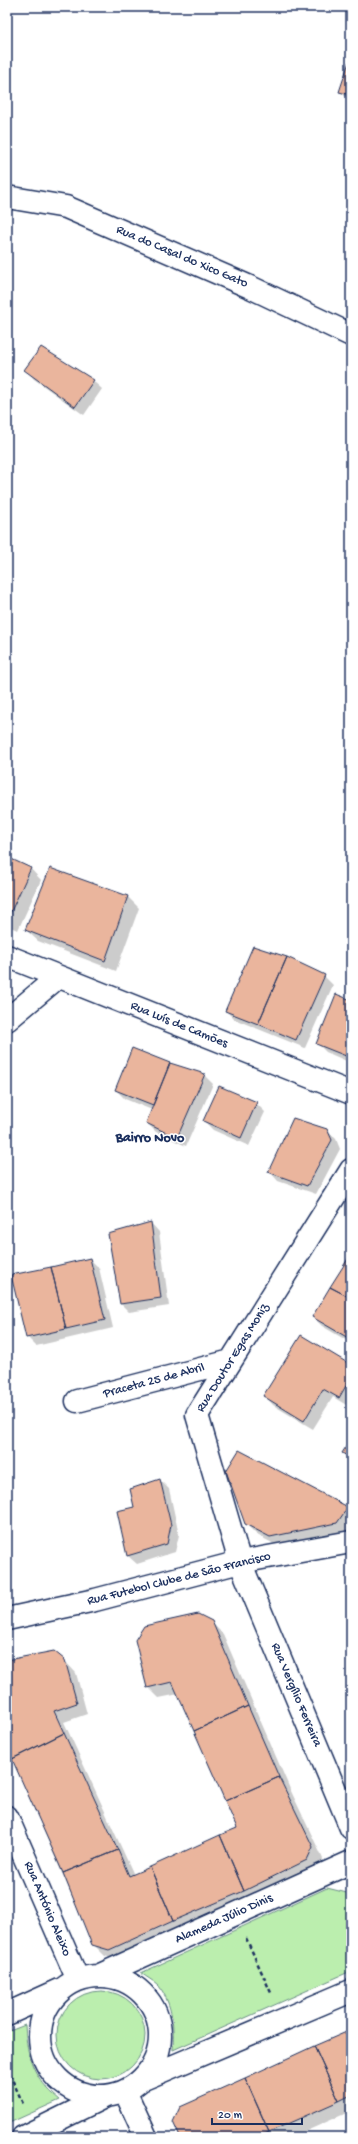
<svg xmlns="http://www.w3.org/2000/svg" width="358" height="2144" font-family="'Gochi Hand',sans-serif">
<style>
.green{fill:#bbeeae;stroke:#6b8e86}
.shadow{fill:#0003}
.building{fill:#eab59d;stroke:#1b2f5e}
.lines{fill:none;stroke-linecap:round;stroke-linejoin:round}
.street-casing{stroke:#1b2f5e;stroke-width:25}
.secondary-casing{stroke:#1b2f5e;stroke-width:25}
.path{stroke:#1b2f5e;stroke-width:2.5;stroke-dasharray:4 3;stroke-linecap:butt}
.street{stroke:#fff;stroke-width:22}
.secondary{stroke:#fff;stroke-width:22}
.labels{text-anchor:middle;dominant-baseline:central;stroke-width:3;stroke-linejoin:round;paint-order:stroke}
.street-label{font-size:13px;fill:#1b2f5e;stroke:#fff}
.neighbourhood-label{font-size:14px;font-weight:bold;fill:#1b2f5e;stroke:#fff}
</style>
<rect width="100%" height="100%" fill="#fff"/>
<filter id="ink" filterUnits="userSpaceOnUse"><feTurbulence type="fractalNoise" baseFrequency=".025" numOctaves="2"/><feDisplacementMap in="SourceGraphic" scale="8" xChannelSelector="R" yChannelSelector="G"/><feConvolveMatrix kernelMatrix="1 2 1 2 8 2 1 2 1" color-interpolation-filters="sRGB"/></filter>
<g filter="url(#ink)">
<path class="green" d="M 327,1888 L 351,1894 L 351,1971 L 173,2050 C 174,2028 173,2005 159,1986 C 154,1981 146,1977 141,1973 Z
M57 2035a44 44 0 1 1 88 0a44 44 0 1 1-88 0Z
M 25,2025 C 27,2058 33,2078 60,2100 L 7,2124 L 7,2032 Z"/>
<path class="shadow" d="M 351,64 L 351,98 L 345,96 L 340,91 Z
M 26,370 L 93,381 L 102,389 L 84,415 L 34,379 Z
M 7,858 L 30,868 L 41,880 L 18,930 L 7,926 Z
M 51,869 L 128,897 L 139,908 L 116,971 L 38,941 L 26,930 Z
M 324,976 L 333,985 L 305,1048 L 234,1019 L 226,1011 Z
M 351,1002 L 351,1063 L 326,1052 L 317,1043 Z
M 169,1064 L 204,1075 L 213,1084 L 186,1146 L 156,1132 L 147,1123 L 152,1110 L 125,1099 L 116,1090 Z
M 256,1103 L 265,1112 L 249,1146 L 213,1130 L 204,1121 Z
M 327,1130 L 336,1139 L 340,1149 L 316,1194 L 278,1181 L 270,1172 Z
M 151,1223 L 159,1232 L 169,1306 L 129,1312 L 120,1303 Z
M 351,1255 L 351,1343 L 322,1326 L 313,1317 Z
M 90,1259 L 99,1268 L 113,1328 L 36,1346 L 27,1337 Z
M 351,1366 L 351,1400 L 348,1406 L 333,1397 L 313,1429 L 273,1405 L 265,1396 Z
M 160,1480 L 169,1489 L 179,1535 L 175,1552 L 137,1564 L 128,1556 L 135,1508 Z
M 347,1508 L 351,1512 L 351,1530 L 348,1534 L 282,1548 L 257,1535 L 246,1524 Z
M 211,1622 L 223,1634 L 290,1789 L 323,1859 L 318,1871 L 120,1961 L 105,1956 L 93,1944 L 7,1747 L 7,1661 L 65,1661 L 76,1673 L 87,1714 L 64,1722 L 134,1875 L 239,1829 L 179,1694 L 159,1698 L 148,1687 Z
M 351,2031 L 351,2111 L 293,2137 L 181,2137 Z"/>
<path class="building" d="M 349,62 L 351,63 L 351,95 L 339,92 Z
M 41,347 L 94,380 L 75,407 L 24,370 Z
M 7,857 L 31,868 L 7,920 Z
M 50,868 L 128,896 L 105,961 L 25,930 Z
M 253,946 L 287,957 L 258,1024 L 225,1011 Z
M 287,957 L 325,975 L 296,1040 L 258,1024 Z
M 336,994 L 351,1000 L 351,1058 L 316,1044 Z
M 132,1048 L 170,1063 L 153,1105 L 115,1090 Z
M 170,1063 L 205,1074 L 177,1138 L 146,1123 Z
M 219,1086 L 257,1102 L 241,1138 L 203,1121 Z
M 293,1118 L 327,1129 L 332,1140 L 307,1186 L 268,1172 Z
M 151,1222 L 161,1298 L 120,1304 L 108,1234 Z
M 351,1254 L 351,1298 L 330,1287 Z
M 90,1258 L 105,1320 L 66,1329 L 51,1267 Z
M 51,1267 L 66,1329 L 26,1338 L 11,1275 Z
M 330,1287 L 351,1298 L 350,1339 L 312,1317 Z
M 301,1335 L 351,1365 L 351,1377 L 339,1398 L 323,1389 L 304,1421 L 263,1396 Z
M 351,1439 L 351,1458 L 342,1453 Z
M 239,1450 L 348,1507 L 337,1523 L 270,1537 L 245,1524 L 226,1471 Z
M 160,1479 L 171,1525 L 167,1544 L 127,1556 L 117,1511 L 134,1507 L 130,1489 Z
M 198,1614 L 212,1621 L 248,1706 L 194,1731 L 172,1682 L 147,1688 L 135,1640 L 144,1626 Z
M 54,1651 L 65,1660 L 77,1703 L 54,1711 L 64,1733 L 12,1759 L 7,1748 L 7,1660 Z
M 248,1706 L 279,1777 L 225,1801 L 194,1731 Z
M 64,1733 L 118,1850 L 63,1873 L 12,1759 Z
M 279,1777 L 313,1847 L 307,1860 L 244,1891 L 220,1835 L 237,1828 L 225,1801 Z
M 220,1835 L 244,1891 L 173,1921 L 150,1867 Z
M 118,1850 L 129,1876 L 150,1867 L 173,1921 L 109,1950 L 92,1945 L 63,1873 Z
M 351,2030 L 351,2095 L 339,2101 L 314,2046 Z
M 314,2046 L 339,2101 L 269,2132 L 245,2078 Z
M 245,2078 L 269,2132 L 258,2137 L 180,2137 L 173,2122 L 180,2107 Z"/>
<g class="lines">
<g class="street-casing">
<path id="street" d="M 7,197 L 66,207 L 250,287 L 351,335
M 7,956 L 351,1093
M 7,1020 L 58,977
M 351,1170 L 197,1415 L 240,1562 L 351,1828
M 77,1401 L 231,1361
M 7,1817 L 78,1980
M 98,1976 L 351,1862
M40 2036a60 60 0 1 1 120 0a60 60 0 1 1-120 0Z
M 7,2014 L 60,1990
M 141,2080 L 351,1991
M 125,2091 L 146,2137
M 23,2137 L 106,2096"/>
</g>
<g class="secondary-casing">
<path id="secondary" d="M 7,1619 L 95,1600 L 240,1562 L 351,1542"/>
</g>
<path class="path" d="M 246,1938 L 272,1995
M 7,2068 L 24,2106"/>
<use href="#street" class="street"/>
<use href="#secondary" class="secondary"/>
</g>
</g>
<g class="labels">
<g class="street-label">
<text transform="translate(182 257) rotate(23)">Rua do Casal do Xico Gato</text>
<text transform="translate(179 1025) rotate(22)">Rua Luís de Camões</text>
<text transform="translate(233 1358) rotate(-58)">Rua Doutor Egas Moniz</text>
<text transform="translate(154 1381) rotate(-15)">Praceta 25 de Abril</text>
<text transform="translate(179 1579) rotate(-14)">Rua Futebol Clube de São Francisco</text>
<text transform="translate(296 1695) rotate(67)">Rua Vergílio Ferreira</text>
<text transform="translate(47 1909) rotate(67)">Rua António Aleixo</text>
<text transform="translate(224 1919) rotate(-24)">Alameda Júlio Dinis</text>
</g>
<g class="neighbourhood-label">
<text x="150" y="1138">Bairro Novo</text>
</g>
</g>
<rect width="358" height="2144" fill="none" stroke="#fff" stroke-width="24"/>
<rect x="12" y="12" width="334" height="2120" fill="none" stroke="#1b2f5e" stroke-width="1.5" filter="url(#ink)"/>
<path d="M212 2118v6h90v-6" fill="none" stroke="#1b2f5e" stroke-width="2"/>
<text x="218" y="2118" font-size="12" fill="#1b2f5e" stroke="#ffffff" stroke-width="3" paint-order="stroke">20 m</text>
</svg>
